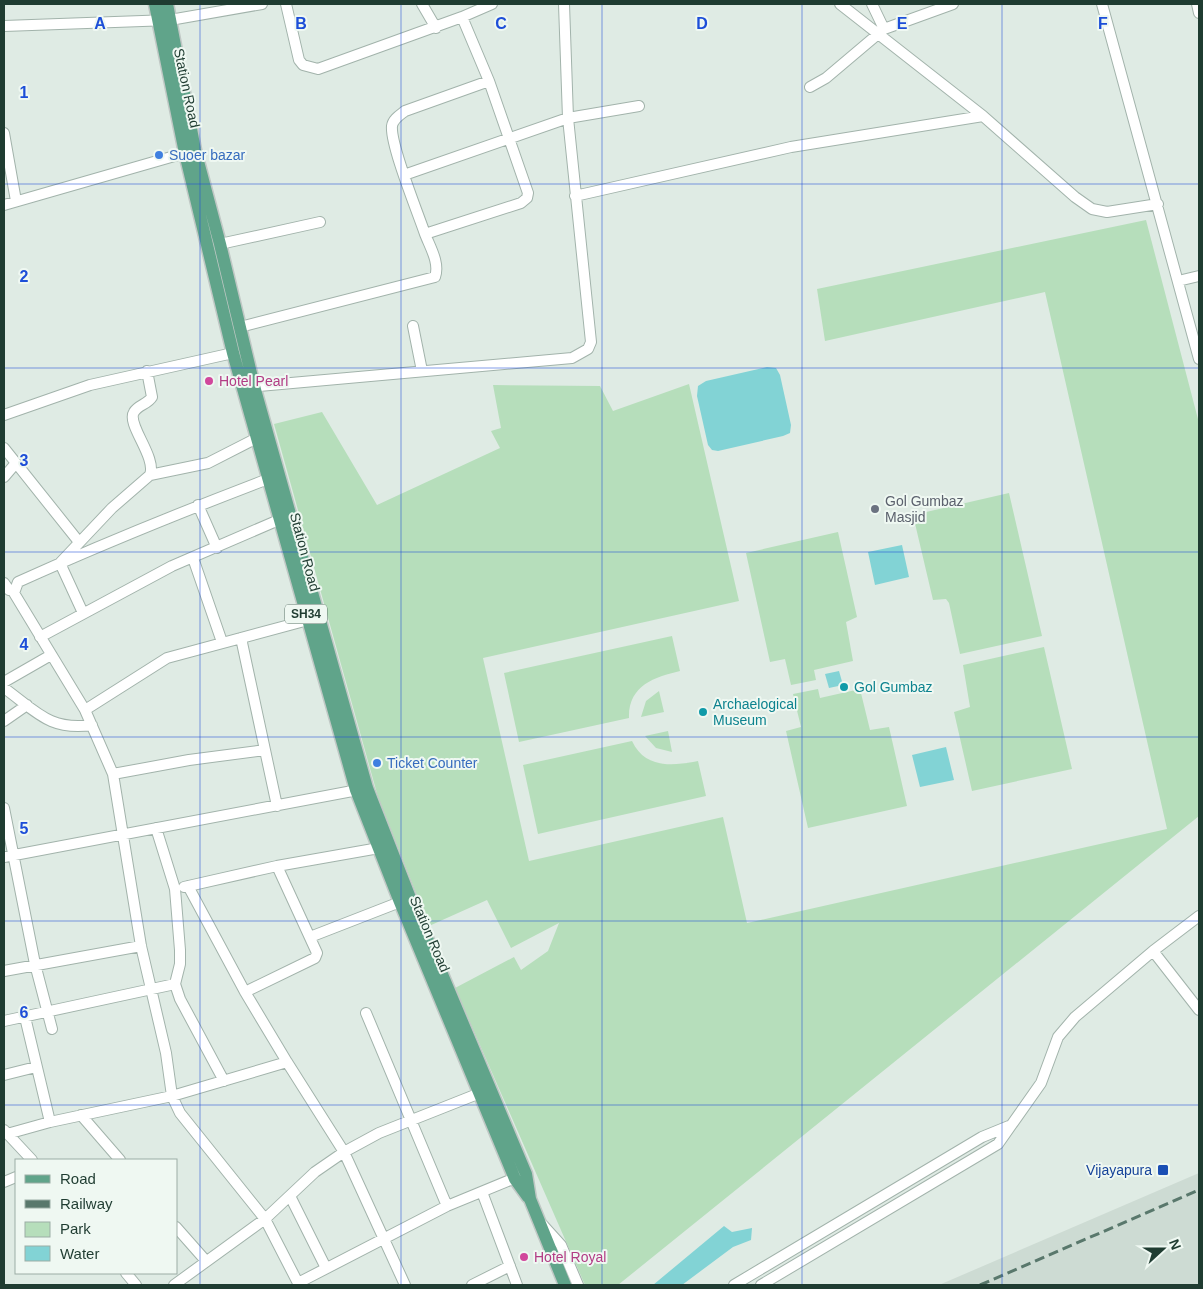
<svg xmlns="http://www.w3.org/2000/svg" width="1203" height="1289" font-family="Arial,sans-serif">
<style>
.built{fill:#cddbd3}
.green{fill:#b6debb}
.water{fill:#82d3d5}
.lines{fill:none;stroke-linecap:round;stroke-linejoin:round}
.minor-casing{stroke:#a2b3ab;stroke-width:12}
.major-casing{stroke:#c0c8c5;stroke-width:15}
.minor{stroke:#fff;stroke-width:10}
.major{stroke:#60a48a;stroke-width:12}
.rail{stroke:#59786c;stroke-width:3;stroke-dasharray:10 5;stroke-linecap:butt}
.grid{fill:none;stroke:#1d4ed8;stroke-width:1;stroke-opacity:0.55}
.shop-dot{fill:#3f7fe0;stroke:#eff8f2;stroke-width:2}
.hotel-dot{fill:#d1479c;stroke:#eff8f2;stroke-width:2}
.worship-dot{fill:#6b7280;stroke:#eff8f2;stroke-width:2}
.culture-dot{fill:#0f9aa8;stroke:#eff8f2;stroke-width:2}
.transit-dot{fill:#1a4fb4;stroke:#eff8f2;stroke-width:2}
.labels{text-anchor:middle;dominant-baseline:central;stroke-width:4;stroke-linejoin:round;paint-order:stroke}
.shield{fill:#eff8f2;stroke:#5d746b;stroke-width:1}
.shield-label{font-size:12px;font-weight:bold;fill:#1f3c31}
.street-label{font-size:14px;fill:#1f3c31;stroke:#eff8f2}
.shop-label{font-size:14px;fill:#366cbe;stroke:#eff8f2;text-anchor:start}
.hotel-label{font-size:14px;fill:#b23c85;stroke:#eff8f2;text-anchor:start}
.worship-label{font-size:14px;fill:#5b616d;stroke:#eff8f2;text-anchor:start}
.culture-label{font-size:14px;fill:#0d838f;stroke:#eff8f2;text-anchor:start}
.transit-label{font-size:14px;fill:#164399;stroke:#eff8f2;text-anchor:end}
.grid-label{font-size:16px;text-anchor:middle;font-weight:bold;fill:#1d4ed8;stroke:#eff8f2;stroke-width:4;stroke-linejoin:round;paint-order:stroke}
</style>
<rect width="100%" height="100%" fill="#dfebe4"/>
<path class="built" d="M 1199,1173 L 1199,1284 L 1196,1285 L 939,1285 Z"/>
<path class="green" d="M 1146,220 L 1199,423 L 1199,816 L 618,1285 L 585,1285 L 455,988 L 514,957 L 521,970 L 548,951 L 559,923 L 511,948 L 487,900 L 429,926 L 378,797 L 274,424 L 322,412 L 377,505 L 500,448 L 491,431 L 501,428 L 493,385 L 600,386 L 613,411 L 689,384 L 739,601 L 483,658 L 529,861 L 723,817 L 747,923 L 1167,829 L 1045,292 L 825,341 L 817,289 Z
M 1009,493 L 1042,636 L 960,654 L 949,603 L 946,599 L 933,600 L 913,515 Z
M 838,532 L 857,617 L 846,622 L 853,661 L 814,670 L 816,680 L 791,685 L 785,659 L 770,662 L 746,553 Z
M 672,636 L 680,671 C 654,677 628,686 629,718 L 519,742 L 504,673 Z
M 1044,647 L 1072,769 L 972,791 L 954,712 L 970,707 L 963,665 Z
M 818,689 L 820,698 L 860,689 L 870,730 L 889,727 L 907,806 L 808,828 L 786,731 L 801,727 L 793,694 Z
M 659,691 L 664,712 L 641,717 L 646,701 Z
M 668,731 L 672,752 L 656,748 L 645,736 Z
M 632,741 C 645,769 673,766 698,761 L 706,796 L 538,834 L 523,765 Z"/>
<path class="water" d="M 767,367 L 776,368 L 780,375 L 791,425 L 790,433 L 783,436 L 718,451 L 712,450 L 708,445 L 697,396 L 698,386 L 706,381 Z
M 902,545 L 909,577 L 875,585 L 868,552 Z
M 839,671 L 843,685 L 829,688 L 825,674 Z
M 946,747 L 954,780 L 920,787 L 912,755 Z
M 724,1226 L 732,1232 L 752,1228 L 751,1240 L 733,1247 L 682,1285 L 653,1285 Z"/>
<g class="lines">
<g class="minor-casing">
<path id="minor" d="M 286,4 L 299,60 L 303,65 L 318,69 L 462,17 L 489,81 L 528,193 L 527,198 L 521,203 L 425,234 C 418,213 390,145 392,126 C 393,119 400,115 405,111 L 489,81
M 422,4 L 436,28
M 840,4 L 983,116 L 1075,197 L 1092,209 L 1107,212 L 1158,204
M 872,4 L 884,29
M 1102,4 L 1199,359
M 1197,4 L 1199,13
M 462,17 L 492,4
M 4,26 L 170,20 L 262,4
M 810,87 L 826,78 L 884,29 L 953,4
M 4,133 L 16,201
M 404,175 L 568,118 L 639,106
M 575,196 L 791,147 L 983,116
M 4,205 L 185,153
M 220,244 L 320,222
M 1178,281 L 1199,276
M 413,326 L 422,371
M 240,327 L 435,277 C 440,263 430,247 425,234
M 247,387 L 572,358 L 588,349 L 591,342 L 568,118 L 564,4
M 4,415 L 90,385 L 233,353
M 4,448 L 79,542
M 150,475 L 208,463 L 257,438
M 4,477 L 16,463
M 268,479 C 184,511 100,545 18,582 L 14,593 L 85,710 L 113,774 L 141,946 L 166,1053 L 172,1096 L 180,1113 L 265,1219 L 299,1285
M 198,505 L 217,548
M 193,558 L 222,642
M 4,583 L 9,590
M 83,613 L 60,563 L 112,508 L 150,475 C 157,457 126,424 134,412 C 138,405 148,404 152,397 L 147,371
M 40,637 L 172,566 L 281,519
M 241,638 L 277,806
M 4,682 L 51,655
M 4,688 C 36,711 49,731 92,725
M 85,710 L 167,658 L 308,620
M 4,721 L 27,705
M 113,774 L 189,760 L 265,750
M 4,808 L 35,964 L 52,1029
M 156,828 L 175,889 L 180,950 L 180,964 L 175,984 L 180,999 L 224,1081
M 4,857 L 363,789
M 188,886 L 245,992 L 287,1062 L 344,1152 L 405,1285
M 184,887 L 277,866 L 379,848
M 310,937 L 400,902
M 1153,951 L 1199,1010
M 4,971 L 141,946
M 245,992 L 315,958 L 317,953 L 277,866
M 366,1013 L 447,1206
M 25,1017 L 50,1122
M 4,1021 L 175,984
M 4,1075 L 36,1067
M 81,1115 L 120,1160
M 4,1130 L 32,1160
M 7,1134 L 50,1122 L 172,1096 L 287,1062
M 4,1182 L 16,1177
M 482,1192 L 517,1285
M 290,1196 L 326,1268
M 542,1224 L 561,1245 L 578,1285
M 176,1227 L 206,1261
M 126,1273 L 136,1285
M 298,1283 L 447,1206 L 520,1176
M 174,1285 L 265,1219 L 315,1172 L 344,1152 L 379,1133 L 480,1093
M 472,1285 L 510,1266
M 734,1285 L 982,1137 L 1009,1126
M 761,1285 L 998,1144 L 1041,1083 L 1058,1037 L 1075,1017 L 1153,951 L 1199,916"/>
</g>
<g class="major-casing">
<path id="major" d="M 155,4 L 185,153 L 233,353 L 356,790 L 400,902 L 515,1179 L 528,1197
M 167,4 L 195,150 L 220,244 L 254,386 L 367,788 L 410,898 L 526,1174 L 530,1199 L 565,1285"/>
</g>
<use href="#minor" class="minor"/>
<use href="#major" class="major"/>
<path class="rail" d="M 980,1285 L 1199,1190"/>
</g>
<path class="grid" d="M 200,4 L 200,1285M 401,4 L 401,1285M 602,4 L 602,1285M 802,4 L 802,1285M 1002,4 L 1002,1285M 4,184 L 1199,184M 4,368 L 1199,368M 4,552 L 1199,552M 4,737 L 1199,737M 4,921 L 1199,921M 4,1105 L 1199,1105"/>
<g class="shop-dot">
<circle cx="159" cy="155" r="5"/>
<circle cx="377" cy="763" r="5"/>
</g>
<g class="hotel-dot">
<circle cx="209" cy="381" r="5"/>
<circle cx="524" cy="1257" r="5"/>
</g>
<circle class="worship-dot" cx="875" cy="509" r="5"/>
<g class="culture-dot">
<circle cx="844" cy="687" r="5"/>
<circle cx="703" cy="712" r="5"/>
</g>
<rect class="transit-dot" x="1157" y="1164" width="12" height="12" rx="2.5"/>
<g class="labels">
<rect class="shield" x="285" y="604.5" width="42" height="19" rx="4"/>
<g class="shield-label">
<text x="306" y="614">SH34</text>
</g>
<g class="street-label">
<text transform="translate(187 88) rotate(78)">Station Road</text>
<text transform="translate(305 552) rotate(75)">Station Road</text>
<text transform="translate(430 934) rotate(67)">Station Road</text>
</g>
<g class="shop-label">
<text x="169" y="155">Suoer bazar</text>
<text x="387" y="763">Ticket Counter</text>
</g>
<g class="hotel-label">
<text x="219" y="381">Hotel Pearl</text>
<text x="534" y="1257">Hotel Royal</text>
</g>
<g class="worship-label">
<text x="885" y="501">Gol Gumbaz<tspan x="885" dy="16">Masjid</tspan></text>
</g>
<g class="culture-label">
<text x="854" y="687">Gol Gumbaz</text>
<text x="713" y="704">Archaelogical<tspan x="713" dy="16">Museum</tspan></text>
</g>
<g class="transit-label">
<text x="1152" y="1170">Vijayapura</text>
</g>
</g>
<g class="grid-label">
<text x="100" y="29">A</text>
<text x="301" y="29">B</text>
<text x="501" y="29">C</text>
<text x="702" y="29">D</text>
<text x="902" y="29">E</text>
<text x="1103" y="29">F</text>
<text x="24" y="98">1</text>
<text x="24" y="282">2</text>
<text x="24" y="466">3</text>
<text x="24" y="650">4</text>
<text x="24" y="834">5</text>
<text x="24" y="1018">6</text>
</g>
<rect width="1203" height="1289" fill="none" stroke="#1f3c31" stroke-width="10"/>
<rect x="15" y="1159" width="162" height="115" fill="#eff8f2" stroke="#9cada5"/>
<rect x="25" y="1175" width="25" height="8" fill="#60a48a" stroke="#9cada5"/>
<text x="60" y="1184" font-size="15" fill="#1f3c31">Road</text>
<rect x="25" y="1200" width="25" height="8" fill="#59786c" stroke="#9cada5"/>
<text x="60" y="1209" font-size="15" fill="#1f3c31">Railway</text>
<rect x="25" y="1222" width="25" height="15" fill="#b6debb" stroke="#9cada5"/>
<text x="60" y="1234" font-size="15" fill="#1f3c31">Park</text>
<rect x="25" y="1246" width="25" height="15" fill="#82d3d5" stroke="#9cada5"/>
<text x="60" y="1259" font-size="15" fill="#1f3c31">Water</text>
<g transform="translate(1163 1249) rotate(69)" stroke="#eff8f2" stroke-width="4" paint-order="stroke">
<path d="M0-4L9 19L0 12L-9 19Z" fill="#1f3c31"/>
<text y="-8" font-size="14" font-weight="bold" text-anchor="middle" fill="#1f3c31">N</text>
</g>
</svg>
